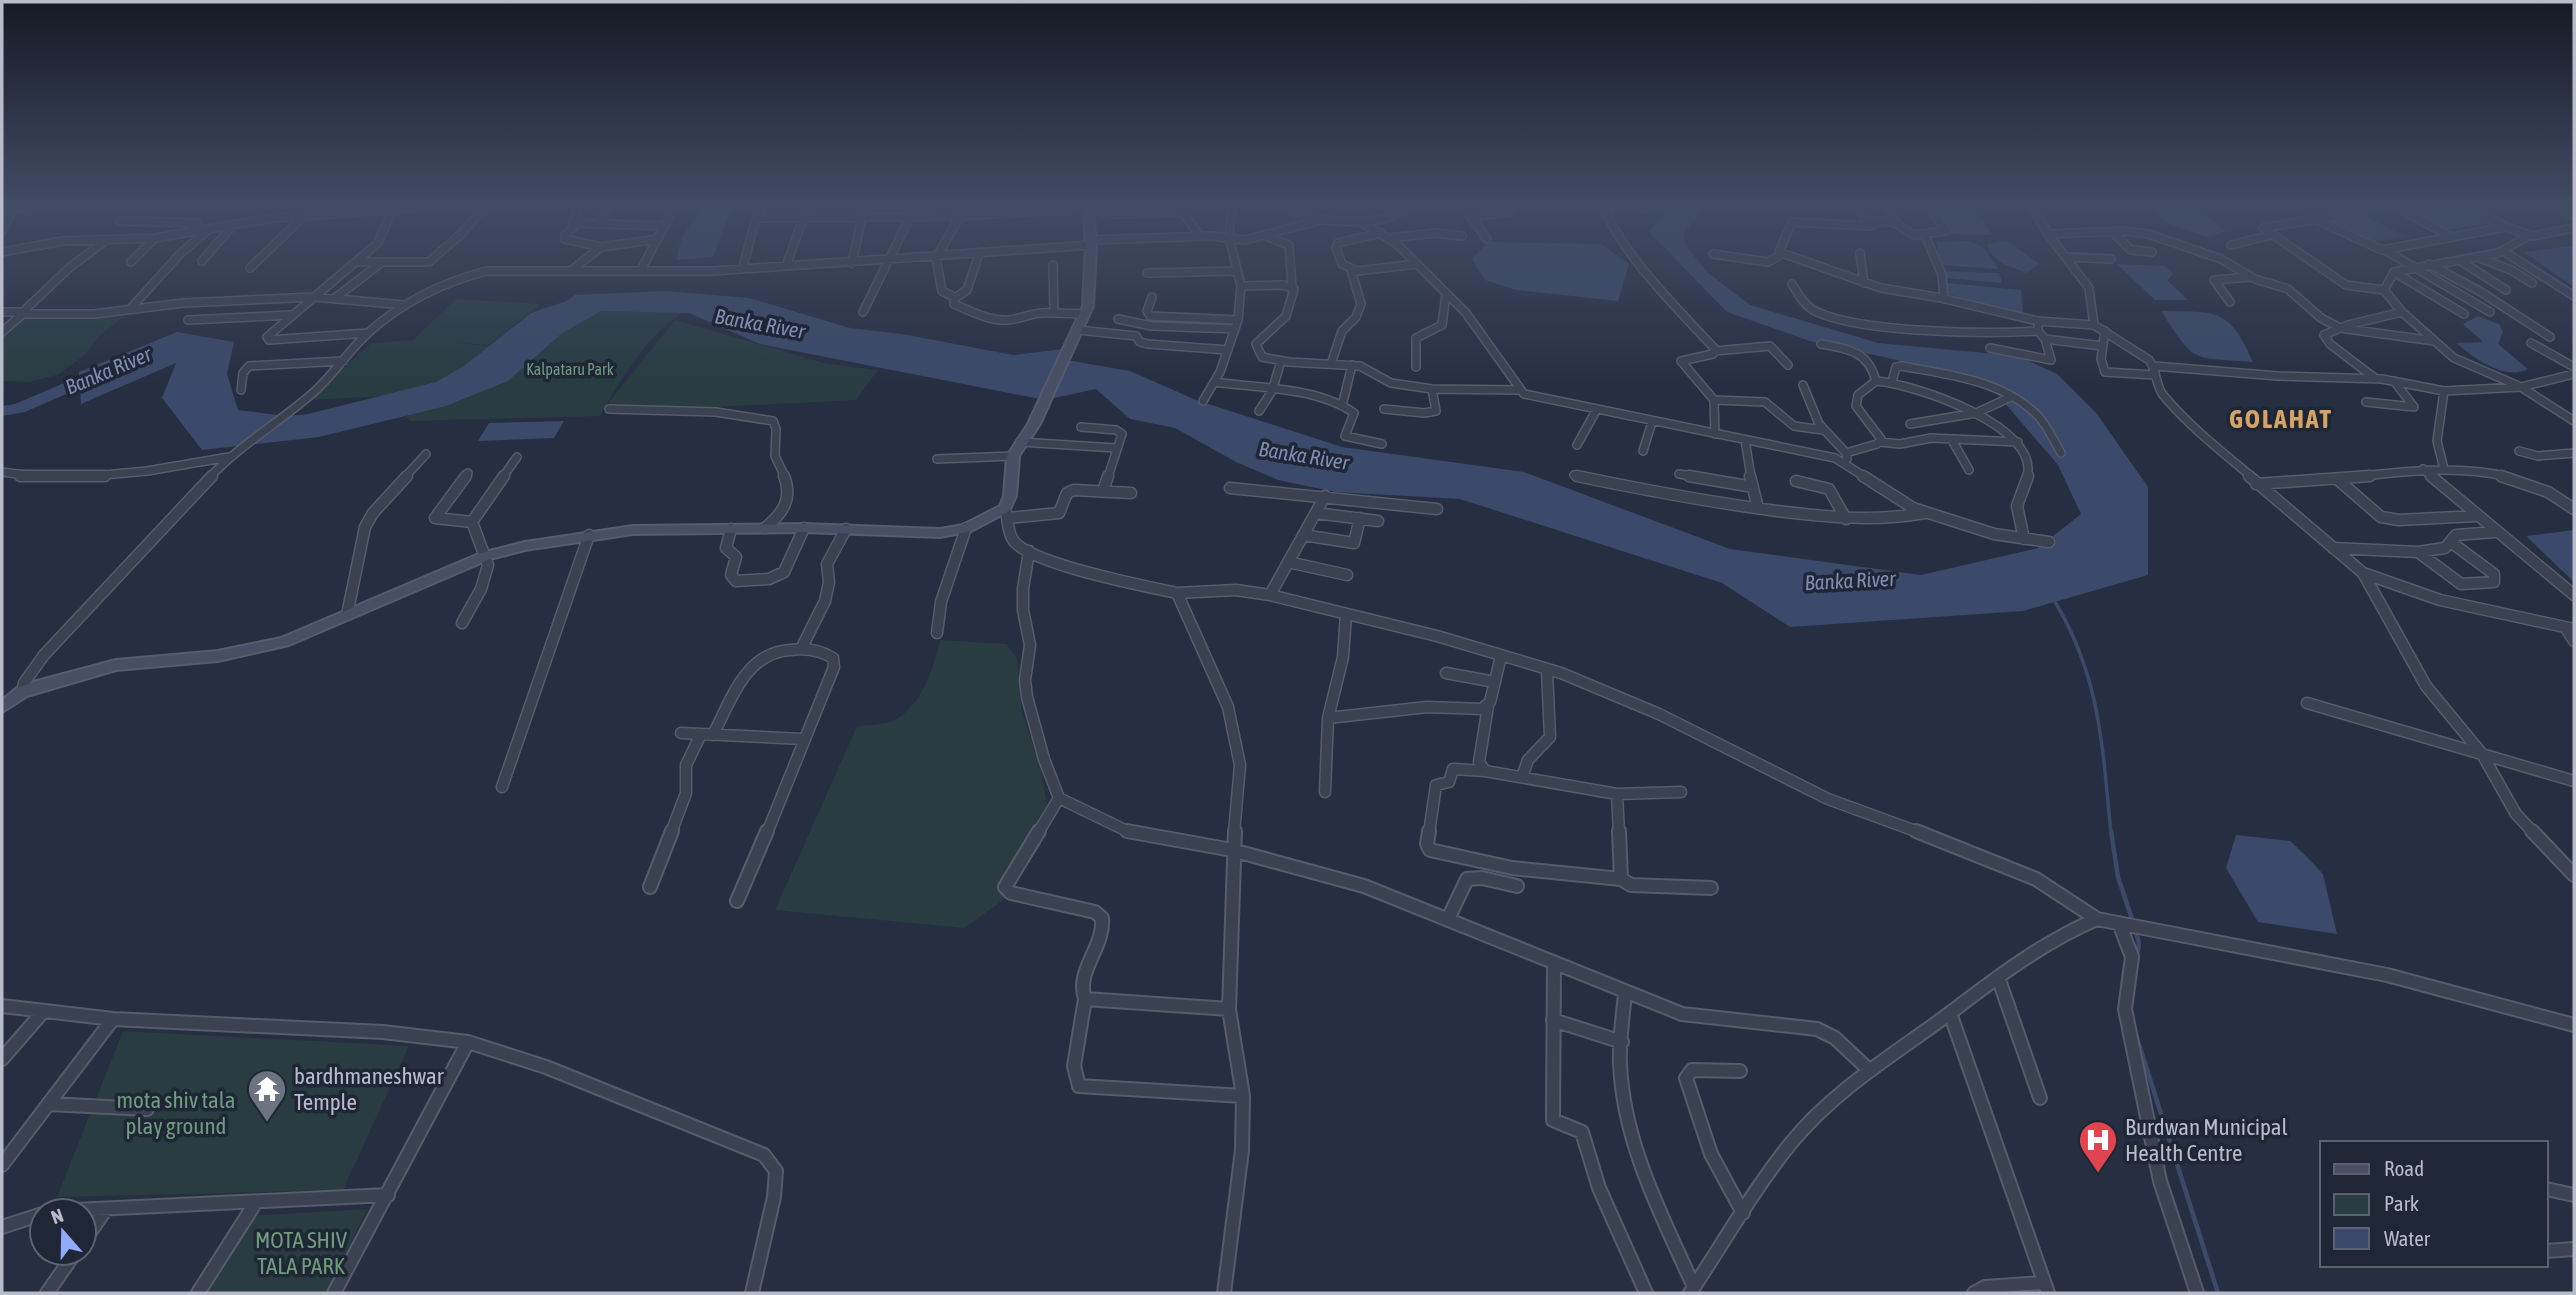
<svg xmlns="http://www.w3.org/2000/svg" width="2576" height="1295" font-family="'Asap Condensed',sans-serif">
<style>
.green{fill:#283c42}
.water{fill:#3b4a6a}
.lines{fill:none;stroke-linecap:round;stroke-linejoin:round}
.stream-far1{stroke:#3b4a6a;stroke-width:3.5}
.stream{stroke:#3b4a6a;stroke-width:4.5}
.river{fill:#3b4a6a;fill-rule:evenodd}
.street-far2-casing{stroke:#555c6b;stroke-width:10}
.street-far1-casing{stroke:#555c6b;stroke-width:13}
.street-casing{stroke:#555c6b;stroke-width:16}
.secondary-casing{stroke:#555c6b;stroke-width:4}
.street-far2{stroke:#3a4151;stroke-width:7}
.street-far1{stroke:#3a4151;stroke-width:10}
.street{stroke:#3a4151;stroke-width:12}
.secondary{fill:#484f64;fill-rule:evenodd}
.labels{text-anchor:middle;dominant-baseline:central;stroke-width:7;stroke-linejoin:round;paint-order:stroke}
.far-park-label{font-size:16px;fill:#6e9c7d;stroke:#1f2636}
.water-label{font-size:21px;font-style:italic;fill:#7e8eb2;stroke:#1f2636}
.near-poi-label{font-size:23px;fill:#b7bccb;stroke:#1f2636;text-anchor:start}
.near-park-label{font-size:23px;fill:#6e9c7d;stroke:#1f2636}
.district-label{font-size:26px;font-weight:bold;letter-spacing:2px;fill:#d6a367;stroke:#1f2636}
</style>
<rect width="100%" height="100%" fill="#262e41"/>
<path class="green" d="M 456,299 L 541,304 L 489,345 L 456,343 L 515,349 L 586,311 L 617,309 L 682,313 C 650,332 618,383 600,416 L 410,421 L 386,396 L 308,400 L 371,343 L 413,340 Z
M 131,311 L 99,336 L 85,355 L 57,375 L 29,382 L 2,381 L 2,334 L 25,316 Z
M 675,320 L 824,363 L 878,370 L 856,400 L 617,412 L 609,402 Z
M 940,640 L 1006,644 L 1017,658 L 1022,713 L 1041,769 L 1047,806 L 1012,894 L 964,928 L 775,910 L 857,726 C 868,725 886,725 895,720 C 923,703 933,670 940,640 Z
M 123,1031 L 409,1046 L 343,1190 L 57,1197 Z
M 367,1209 L 327,1293 L 202,1293 L 249,1216 Z"/>
<path class="water" d="M 1672,203 L 1708,203 L 1683,234 L 1687,247 L 1707,272 L 1750,305 L 1878,343 L 2018,356 L 2057,374 L 2097,414 L 2148,487 L 2148,575 L 2023,611 L 1790,627 L 1722,583 L 1460,499 L 1336,492 L 1278,480 L 1236,462 L 1175,428 L 1130,419 L 1096,389 L 1045,400 L 760,344 L 689,313 L 601,311 L 561,334 L 508,381 L 446,406 L 319,437 L 202,450 L 162,398 L 176,363 L 81,404 L 79,372 L 177,332 L 234,342 L 227,374 L 238,410 L 308,419 L 442,386 L 575,295 L 666,291 L 749,298 L 850,328 L 902,334 L 1013,355 L 1071,348 L 1066,360 L 1130,371 L 1196,400 L 1342,447 L 1524,472 L 1730,549 L 1921,575 L 2038,548 L 2081,514 L 2058,465 L 1984,379 L 1810,341 L 1727,312 L 1649,232 Z
M 1958,203 L 1977,213 L 1992,235 L 1951,234 L 1931,204 Z
M 2396,203 L 2451,203 L 2488,224 L 2444,230 Z
M 733,205 L 713,257 L 676,260 L 682,237 L 701,210 Z
M 2165,205 L 2202,212 L 2225,231 L 2208,237 L 2169,224 L 2155,211 Z
M 2362,214 L 2405,237 L 2366,243 L 2324,219 Z
M 2006,240 L 2039,264 L 2026,273 L 2002,263 L 1989,252 L 1988,244 Z
M 1970,241 L 1985,249 L 1998,269 L 1941,265 L 1936,242 Z
M 1488,242 L 1601,244 L 1629,264 L 1618,301 L 1516,290 L 1485,280 L 1472,259 Z
M 2574,246 L 2574,287 L 2524,252 Z
M 2117,264 L 2166,266 L 2173,274 L 2167,280 L 2188,300 L 2155,300 Z
M 1942,271 L 1999,273 L 2002,283 L 1945,278 Z
M 1948,283 L 2021,290 L 2023,316 L 1945,293 Z
M 2161,311 C 2216,312 2229,307 2253,362 C 2189,357 2196,364 2161,311 Z
M 2478,316 L 2499,324 L 2503,332 L 2498,344 L 2528,369 C 2504,381 2474,358 2456,343 L 2483,342 L 2463,324 Z
M 564,421 L 554,438 L 478,441 L 489,423 Z
M 2574,530 L 2574,582 L 2526,536 Z
M 2236,835 L 2290,841 L 2307,857 L 2323,874 L 2337,934 L 2258,922 L 2226,868 Z"/>
<g class="lines">
<path class="stream-far1" d="M 2054,600 C 2101,678 2102,746 2111,833"/>
<path class="stream" d="M 2111,831 L 2118,877 L 2133,922
M 2135,929 L 2139,943 L 2137,956
M 2136,1035 L 2218,1293"/>
<path class="river" d="M 579,297 L 587,302 L 585,305 L 543,319 L 476,374 L 448,390 L 308,424 L 280,427 L 271,422 L 280,417 L 308,414 L 436,382 L 464,366 L 531,313 Z
M 104,366 L 110,367 L 110,375 L 25,412 L 2,416 L 2,406 L 15,404 Z"/>
<g class="street-far2-casing">
<path id="street-far2" d="M 580,203 L 573,223 L 665,226
M 968,203 L 936,258 L 942,291 L 954,297 L 954,304 C 972,312 995,324 1015,319 C 1032,315 1034,312 1054,313
M 1176,203 L 1200,236
M 1269,203 L 1321,220
M 1603,203 C 1617,250 1680,311 1714,348 L 1713,354 L 1681,361 L 1714,400 L 1715,434
M 1858,203 L 1866,221 L 1896,222 L 1886,203
M 1986,203 L 2031,204
M 2030,203 L 2048,234 L 2089,288 L 2094,325 L 2149,360 C 2157,370 2155,384 2163,395 C 2189,426 2221,451 2252,477
M 2388,203 L 2450,236
M 2546,203 L 2574,216
M 1604,206 L 1645,208
M 2466,206 L 2485,203
M 2364,211 L 2263,228 L 2346,285 L 2384,290 L 2402,312 L 2454,358 L 2521,387 L 2574,421
M 756,218 L 960,216 L 1088,208 L 1111,214 L 1183,212
M 2313,218 L 2382,250 L 2506,227 L 2461,203
M 120,221 L 198,223 L 190,232
M 1361,222 L 1384,219 L 1423,203
M 600,223 L 611,203
M 1874,223 L 1871,226 L 1792,222 L 1779,252 L 1881,288 L 1941,298 L 2038,321 L 2094,325
M 1895,223 L 1914,235 L 1946,231 L 1927,203
M 577,224 L 565,235 L 565,239 L 597,246
M 2506,227 L 2533,236 L 2574,228
M 2,231 L 15,203
M 2112,231 L 2131,250 L 2152,252
M 1381,233 L 1338,243 L 1336,247 L 1342,264 L 1357,271 L 1417,264
M 2048,234 L 2124,231 L 2148,234 L 2221,259 L 2255,279 L 2288,289 L 2321,318 L 2340,328 L 2434,341
M 1925,235 L 1942,275 L 1944,299
M 1268,237 L 1289,245 L 1292,287
M 1390,238 L 1435,233 L 1462,236
M 1487,239 L 1471,217 L 1509,212 L 1512,210 L 1510,203
M 1091,240 L 1212,236 L 1245,240 L 1321,220 L 1361,222 L 1397,244 L 1466,313 L 1524,394 L 1835,458 L 1865,477
M 105,241 L 69,268 L 26,309 L 27,314 L 94,314 L 183,303 L 314,297 L 405,305
M 2231,245 L 2271,235
M 2385,250 L 2490,312
M 2503,251 L 2574,296
M 2,252 L 63,241 L 155,238 L 274,218 L 485,203
M 1860,253 L 1864,283
M 1713,254 L 1768,262 L 1780,255
M 2066,257 L 2111,259
M 2477,257 L 2511,270 L 2532,283
M 2459,260 L 2506,290
M 202,261 L 234,224
M 131,262 L 155,238
M 358,262 L 429,262 L 461,234 L 488,203
M 852,263 L 865,203
M 2429,264 L 2481,292 L 2550,337
M 1053,265 L 1054,313 L 1085,314
M 786,266 L 809,203
M 743,267 L 756,218 L 764,203
M 250,268 L 303,217
M 572,270 L 601,247 L 658,239
M 641,270 L 672,211 L 683,203
M 2394,272 L 2464,314
M 1147,273 L 1237,271
M 1792,284 C 1798,294 1805,307 1817,312 C 1863,333 1986,334 2038,331 L 2038,321
M 1241,286 L 1283,285 L 1294,289 L 1286,316 L 1256,344 L 1262,357 L 1289,362 L 1360,366 L 1391,383 L 1432,389 L 1518,390
M 2384,290 L 2394,272 L 2498,253 L 2528,236
M 1152,297 L 1147,311 L 1150,316 L 1238,320
M 335,298 L 381,263
M 955,298 L 967,290 L 979,254
M 2230,302 L 2214,280 L 2250,277
M 130,309 L 181,253 L 208,230
M 2,312 L 25,312
M 863,312 L 917,203
M 1118,319 L 1152,326 L 1235,329
M 188,320 L 291,315
M 1078,330 L 1136,336 L 1140,342 L 1148,344 L 1228,350
M 2105,331 L 2101,359 L 2105,372 L 2154,375
M 2,332 L 25,312
M 368,333 L 269,340 L 267,337 L 378,243 L 393,208
M 2045,339 L 2102,346
M 2531,343 L 2574,367
M 1821,344 C 1849,349 1868,351 1876,381
M 1990,348 L 2051,360 L 2045,339 L 2038,331
M 1715,351 L 1770,346 L 1788,365
M 1331,364 L 1342,331 L 1356,317 L 1361,304 L 1351,270
M 2154,366 L 2278,376 L 2382,379 L 2444,391 L 2521,387 L 2574,374
M 1416,367 L 1416,338 L 1442,325 L 1446,293
M 2376,379 L 2330,344 L 2324,335 L 2348,325 L 2402,312
M 1214,382 C 1258,388 1317,387 1354,413 L 1345,436 L 1382,444
M 1892,382 L 1896,367 L 1902,366 C 1949,375 2003,380 2038,416 C 2048,427 2054,441 2061,453
M 1803,385 L 1819,424 L 1846,453 L 1847,459
M 241,390 L 243,373 L 249,366 L 343,361
M 2444,391 L 2437,441 L 2444,469
M 1714,400 L 1765,402 L 1794,426 L 1823,430
M 1203,401 L 1220,372 L 1238,320 L 1241,286 L 1229,237 L 1232,203
M 2366,402 L 2414,407 L 2394,381
M 1342,406 L 1352,365
M 609,409 L 716,412 L 773,421 L 776,429 L 775,456 L 785,477
M 1384,409 L 1424,413 L 1436,411 L 1432,389
M 1259,411 L 1272,391 L 1281,361
M 1910,424 L 1976,413 L 2011,397
M 1081,427 L 1116,430 L 1122,434 L 1108,477
M 1745,440 L 1751,477
M 1952,440 L 1969,470
M 1020,442 L 1116,448
M 1880,442 L 1900,444 L 1931,438 L 2018,442
M 1577,445 L 1597,409
M 1643,451 L 1652,422
M 2519,451 L 2538,456 L 2574,453
M 1846,453 L 1877,444 L 1881,439 L 1856,406 L 1858,395 L 1876,381 C 1914,384 2041,426 2027,477
M 937,459 L 1013,456
M 2423,469 L 2433,477
M 2,472 L 41,477
M 1679,474 L 1699,477
M 1574,475 L 1585,477
M 82,477 L 147,471 L 229,457
M 210,477 C 241,444 280,422 314,392 C 334,374 349,350 369,332 C 403,302 443,282 487,271 L 713,271 L 1091,245
M 405,477 L 426,454
M 465,477 L 468,473
M 503,477 L 517,457
M 2355,477 C 2406,471 2458,465 2509,477"/>
</g>
<g class="street-far1-casing">
<path id="street-far1" d="M 20,476 L 105,476
M 1577,476 C 1644,490 1709,502 1777,511 C 1827,517 1874,522 1925,513
M 1689,476 L 1753,487
M 1750,476 L 1758,508
M 1863,476 L 1913,508 L 1994,534 L 2049,542
M 2249,476 L 2363,573 L 2426,686 L 2482,754 L 2516,814 L 2534,833
M 2431,476 L 2574,595
M 2501,476 L 2548,492 L 2574,509
M 2337,479 L 2381,517 L 2399,520 L 2476,516
M 1796,481 L 1829,489 L 1846,519
M 2256,484 L 2370,476
M 1230,488 L 1437,509
M 1103,491 L 1108,476
M 1005,508 C 1008,517 1007,531 1013,540 C 1029,564 1145,586 1177,593 L 1228,707 L 1240,765 L 1234,833
M 1316,513 L 1378,521
M 1008,518 L 1059,513 L 1067,493 L 1074,490 L 1131,493
M 472,522 L 504,476
M 765,528 C 783,513 793,499 784,476
M 731,529 L 726,548 L 736,557 L 731,575 L 736,581 L 769,579 L 784,572 L 804,528
M 1303,535 L 1354,543 L 1360,518
M 2024,539 L 2017,506 L 2028,476
M 2333,548 L 2418,552 L 2445,548 L 2456,535 L 2495,532
M 1029,551 L 1023,589 L 1023,610 L 1030,645 L 1025,680 L 1027,697 L 1044,759 L 1059,798 L 1131,833
M 2418,552 L 2461,584 L 2494,582 L 2494,574 L 2452,543
M 1288,562 L 1347,575
M 2363,573 L 2440,600 L 2574,629
M 1177,593 L 1236,590 L 1270,595 L 1437,636 L 1561,673 L 1659,714 L 1828,799 L 1921,833
M 1270,595 L 1325,496
M 347,615 L 365,527 L 373,513 L 407,476
M 462,623 L 481,589 L 488,565 L 472,522 L 435,518 L 466,476
M 2565,627 L 2574,641
M 937,633 L 941,602 L 966,528
M 801,649 L 825,601 L 829,582 L 827,564 L 846,529
M 1446,673 L 1495,682
M 22,692 L 24,683 L 44,655 L 212,476
M 2307,703 L 2574,781
M 1488,706 L 1479,762 L 1485,771 L 1617,794 L 1681,792
M 1328,718 L 1427,707 L 1482,709 L 1490,702 L 1501,656
M 681,733 L 802,739
M 713,735 C 731,700 745,653 790,650 C 805,648 820,650 833,658 L 834,667 L 767,833
M 1522,777 L 1528,760 L 1550,737 L 1547,671
M 502,787 L 589,535
M 1325,792 L 1328,718 L 1343,657 L 1346,614
M 1617,794 L 1619,833
M 671,833 L 686,793 L 686,765 L 701,734
M 1038,833 L 1059,798
M 1429,833 L 1436,785 L 1449,782 L 1453,769 L 1485,771"/>
</g>
<g class="street-casing">
<path id="street" d="M 1039,831 L 1005,887 L 1011,893 L 1095,912 L 1102,918 C 1105,947 1075,971 1085,999 L 1229,1009
M 1127,831 L 1232,850 L 1364,886 L 1682,1014 L 1817,1029 L 1835,1038 L 1868,1069
M 1429,831 L 1427,844 L 1430,850 L 1512,868 L 1621,879
M 1619,831 L 1621,879 L 1631,885 L 1711,888
M 1916,831 L 2036,879 L 2097,919
M 2532,831 L 2574,875
M 650,887 L 672,831
M 737,901 L 767,831
M 1448,919 L 1467,879 L 1482,878 L 1517,886
M 2119,923 L 2132,957 L 2125,1009 L 2160,1181 L 2197,1293
M 1554,963 L 1553,1120 L 1582,1132 L 1599,1188 L 1646,1293
M 1998,977 L 2040,1098
M 1625,993 C 1623,1016 1619,1040 1620,1063 C 1623,1143 1662,1216 1694,1287
M 1085,999 L 1074,1066 L 1079,1086 L 1243,1096
M 2,1006 L 113,1019 L 383,1032 L 468,1042 L 546,1067 L 764,1155 L 776,1171 L 774,1197 L 752,1293
M 1950,1013 L 2048,1293
M 1553,1020 L 1622,1042
M 2,1059 L 42,1013
M 1740,1071 L 1692,1070 L 1686,1078 L 1711,1154 L 1743,1213
M 48,1104 L 147,1109
M 2,1165 L 113,1019
M 2546,1189 L 2574,1195
M 54,1211 L 388,1195
M 2,1227 L 42,1214
M 84,1241 L 106,1209
M 2546,1251 L 2574,1249
M 47,1293 L 75,1253
M 198,1293 L 256,1202
M 334,1293 L 468,1042
M 1224,1293 L 1242,1150 L 1243,1096 L 1229,1009 L 1235,831
M 1690,1293 C 1722,1245 1755,1187 1791,1143 C 1835,1089 1895,1054 1950,1013 C 1996,978 2043,942 2097,919 L 2387,975 L 2574,1025
M 1974,1293 L 1985,1287 L 2042,1283"/>
</g>
<g class="secondary-casing">
<path id="secondary" d="M 39,203 L 58,203 L 2,217 L 2,211 Z
M 1083,203 L 1093,203 L 1096,245 L 1093,306 L 1040,424 L 1019,456 L 1016,496 L 1009,511 L 971,531 L 940,537 L 804,532 L 633,534 L 525,550 L 490,559 L 289,645 L 218,661 L 116,670 L 27,696 L 2,712 L 2,700 L 17,688 L 37,681 L 116,660 L 218,651 L 281,638 L 481,553 L 525,542 L 633,526 L 804,524 L 940,529 L 963,525 L 1000,506 L 1004,496 L 1007,456 L 1028,424 L 1083,306 L 1086,245 Z"/>
</g>
<use href="#street-far2" class="street-far2"/>
<use href="#street-far1" class="street-far1"/>
<use href="#street" class="street"/>
<use href="#secondary" class="secondary"/>
</g>
<linearGradient id="sky" x2="0" y2="1"><stop stop-color="#151924"/><stop offset="0.53" stop-color="#414c65"/><stop offset="1" stop-color="#414c65" stop-opacity="0"/></linearGradient>
<rect width="2576" height="385" fill="url(#sky)"/>
<defs>
<g id="temple-pin" transform="scale(2.0125)"><path d="M0 17L-7.5 6A9.5 9.5 0 1 1 7.5 6Z" fill="#6b7280" stroke="#1f2636"/><path d="M0-6L5-2H3V0L6.5 2.5H4V6H1.5V3h-3V6H-4V2.5H-6.5L-3 0V-2H-5Z" fill="#fff"/></g>
<g id="hospital-pin" transform="scale(2.0125)"><path d="M0 17L-7.5 6A9.5 9.5 0 1 1 7.5 6Z" fill="#e0444e" stroke="#1f2636"/><path d="M-5-5h3v3.5h4V-5h3V5h-3V1.5h-4V5h-3Z" fill="#fff"/></g>
</defs>
<g fill-rule="evenodd">
<use href="#temple-pin" x="267" y="1089"/>
<use href="#hospital-pin" x="2098" y="1140"/>
</g>
<g class="labels">
<g class="far-park-label">
<text x="570" y="369">Kalpataru Park</text>
</g>
<g class="water-label">
<text transform="translate(760 323) rotate(10)">Banka River</text>
<text transform="translate(108 370) rotate(-23)">Banka River</text>
<text transform="translate(1304 455) rotate(9)">Banka River</text>
<text transform="translate(1850 580) rotate(-3)">Banka River</text>
</g>
<g class="near-poi-label">
<text x="294" y="1076">bardhmaneshwar<tspan x="294" dy="26">Temple</tspan></text>
<text x="2125" y="1127">Burdwan Municipal<tspan x="2125" dy="26">Health Centre</tspan></text>
</g>
<g class="near-park-label">
<text x="176" y="1100">mota shiv tala<tspan x="176" dy="26">play ground</tspan></text>
<text x="301" y="1240">MOTA SHIV<tspan x="301" dy="26">TALA PARK</tspan></text>
</g>
<g class="district-label">
<text x="2281" y="419">GOLAHAT</text>
</g>
</g>
<rect width="2576" height="1295" fill="none" stroke="#b7bccb" stroke-width="7"/>
<rect x="2320" y="1141" width="228" height="126" fill="#1f2636" stroke="#5c6272" stroke-width="2"/>
<rect x="2334" y="1164" width="35" height="10" fill="#484f64" stroke="#5c6272" stroke-width="2"/>
<text x="2384" y="1176" font-size="21" fill="#b7bccb">Road</text>
<rect x="2334" y="1194" width="35" height="21" fill="#283c42" stroke="#5c6272" stroke-width="2"/>
<text x="2384" y="1211" font-size="21" fill="#b7bccb">Park</text>
<rect x="2334" y="1228" width="35" height="21" fill="#3b4a6a" stroke="#5c6272" stroke-width="2"/>
<text x="2384" y="1246" font-size="21" fill="#b7bccb">Water</text>
<g transform="translate(63 1232) rotate(340)"><circle r="33" fill="#1f2636" stroke="#5c6272" stroke-width="2"/>
<path d="M0-5L12 26L0 18L-12 26Z" fill="#8eacf8"/>
<text y="-10" font-size="19" font-weight="bold" text-anchor="middle" fill="#b7bccb">N</text>
</g>
</svg>
